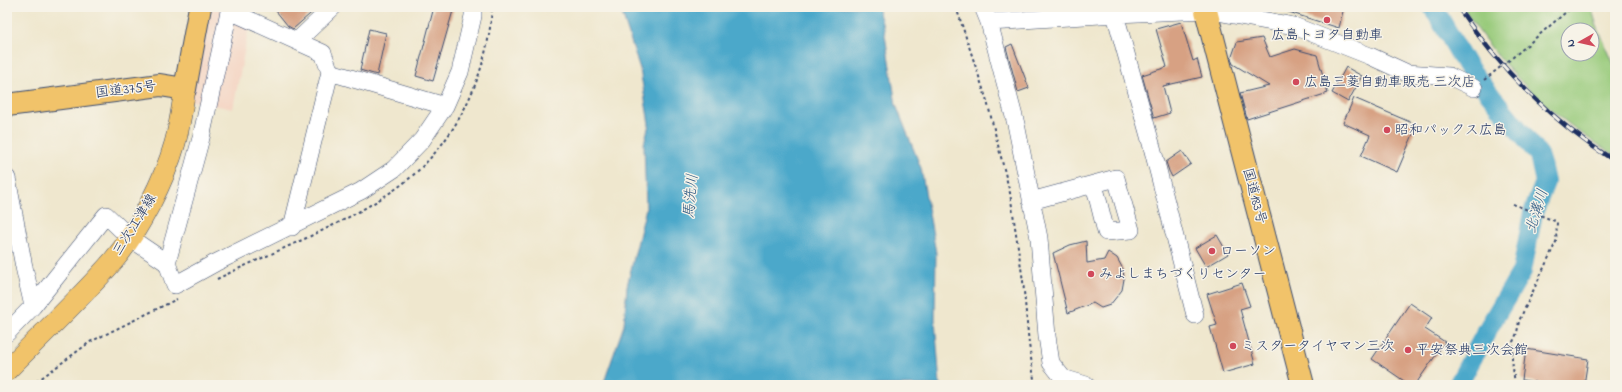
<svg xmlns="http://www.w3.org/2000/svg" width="1622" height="392" font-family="'Indie Flower','Klee One',sans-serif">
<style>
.built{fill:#f4d3c1}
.green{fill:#99cb7b;stroke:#5a7d6c;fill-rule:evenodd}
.water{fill:#4ba8ca;stroke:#336c94}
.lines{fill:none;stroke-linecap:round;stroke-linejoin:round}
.river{stroke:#4ba8ca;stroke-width:20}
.building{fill:#d7a183}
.minor-casing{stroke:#3b4b6f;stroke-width:18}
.major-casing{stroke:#3b4b6f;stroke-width:22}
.highway-casing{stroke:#3b4b6f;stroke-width:24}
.path{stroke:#3b4b6f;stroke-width:2;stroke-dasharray:3 3;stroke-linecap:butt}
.minor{stroke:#fff;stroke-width:17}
.major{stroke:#f1c36a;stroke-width:21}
.highway{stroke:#f1c36a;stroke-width:22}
.rail-casing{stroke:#1b2f5e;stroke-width:4.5}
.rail{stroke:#f7f3e8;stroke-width:3;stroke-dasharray:9;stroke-linecap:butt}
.poi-dot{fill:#d1495b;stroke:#f7f3e8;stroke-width:1.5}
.labels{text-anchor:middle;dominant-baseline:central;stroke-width:3;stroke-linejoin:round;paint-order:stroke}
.poi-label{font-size:14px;fill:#1b2f5e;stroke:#f7f3e8;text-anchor:start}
.street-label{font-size:14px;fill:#1b2f5e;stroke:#f7f3e8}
.water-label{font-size:15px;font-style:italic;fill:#2c5984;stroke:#f7f3e8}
</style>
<rect width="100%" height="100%" fill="#f7f3e8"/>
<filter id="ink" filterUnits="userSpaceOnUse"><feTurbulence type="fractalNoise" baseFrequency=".025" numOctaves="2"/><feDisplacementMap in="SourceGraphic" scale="8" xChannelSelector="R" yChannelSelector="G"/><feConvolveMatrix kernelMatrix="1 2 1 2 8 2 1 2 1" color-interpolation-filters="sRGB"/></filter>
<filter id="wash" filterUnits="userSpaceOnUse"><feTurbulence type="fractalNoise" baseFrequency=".012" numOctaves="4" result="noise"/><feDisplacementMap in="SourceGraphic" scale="16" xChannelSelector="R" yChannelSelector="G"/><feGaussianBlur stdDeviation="0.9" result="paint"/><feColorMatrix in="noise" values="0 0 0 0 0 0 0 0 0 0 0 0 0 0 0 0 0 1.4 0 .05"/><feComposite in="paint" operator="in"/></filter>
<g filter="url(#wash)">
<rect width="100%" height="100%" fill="#efe7ce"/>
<path class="built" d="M 199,7 L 253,7 L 233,109 L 182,99 Z"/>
<path class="green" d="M 1463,7 L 1591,7 L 1597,26 L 1615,67 L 1615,155 C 1554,119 1500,68 1463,7 ZM 1568,30 L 1592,30 L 1592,54 L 1568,54 Z"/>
<path class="water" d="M 620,7 L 877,7 L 884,29 L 896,105 L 921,168 L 936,253 L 935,320 L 940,385 L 603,385 L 624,325 L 627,286 L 646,208 L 644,144 L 649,124 L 640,69 Z"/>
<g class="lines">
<path class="river" d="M 1433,7 L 1467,66 L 1539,155 L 1545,182 L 1533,213 L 1522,271 L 1490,325 L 1458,385"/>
</g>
<g id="blocks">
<path class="building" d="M 281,7 L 318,7 L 293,29 L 288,26 L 276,11 Z
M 434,7 L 454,7 L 433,81 L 416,76 Z
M 1279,7 L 1344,7 L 1339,28 L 1279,9 Z
M 1181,22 L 1193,61 L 1197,59 L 1202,77 L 1163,86 L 1170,113 L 1154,118 L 1142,75 L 1167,67 L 1156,29 Z
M 369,29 L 386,33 L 377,75 L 360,70 Z
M 1262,38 L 1270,57 L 1295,49 L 1317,55 L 1328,93 L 1247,119 L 1240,93 L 1269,86 L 1233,64 L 1231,59 L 1237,42 Z
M 1012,44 L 1029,88 L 1018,92 L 1006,47 Z
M 1346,67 L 1362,76 L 1348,102 L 1332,93 Z
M 1354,98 L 1417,125 L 1397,172 L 1361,156 L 1370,135 L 1343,123 Z
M 1182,151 L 1191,164 L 1172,177 L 1169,171 L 1166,162 Z
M 1217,235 L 1228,254 L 1206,267 L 1195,248 Z
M 1086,241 L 1087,263 L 1104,260 L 1108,252 L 1117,258 L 1123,269 L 1124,279 L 1122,290 L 1110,305 L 1101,308 L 1093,303 L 1068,313 L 1053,253 L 1070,245 Z
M 1242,283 L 1250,306 L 1240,309 L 1255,364 L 1223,373 L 1210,327 L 1217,325 L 1207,294 Z
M 1410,303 L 1432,318 L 1425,329 L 1445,342 L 1415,385 L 1410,385 L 1372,359 Z
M 1526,349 L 1588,359 L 1584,385 L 1553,385 L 1522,380 Z"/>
</g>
</g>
<g filter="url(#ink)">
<use href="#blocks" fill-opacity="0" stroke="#3b4b6f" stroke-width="1"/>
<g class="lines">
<g class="minor-casing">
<path id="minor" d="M 230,7 L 201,138 L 167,263 L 175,285 L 215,263 L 361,191 L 394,169 L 422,140 L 445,106 L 460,72 L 473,16 L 473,7
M 983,7 L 989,22 L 1016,124 L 1039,238 L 1047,336 L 1051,363 L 1063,378 L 1086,385
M 1113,7 L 1152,147 L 1195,315
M 230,11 L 323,53 L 330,72 L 292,227
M 989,22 L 1116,14 L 1206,10 L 1294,26 L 1370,56 L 1407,73 L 1449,76 L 1474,88
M 297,41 L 333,7
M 330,72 L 445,106
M 7,178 L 24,267 L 33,306
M 1031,201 L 1116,178 L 1131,230 L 1106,232 L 1094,184
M 7,333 L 33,306 L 106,215 L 130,238 L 167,263"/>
</g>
<g class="major-casing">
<path id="major" d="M 7,370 C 42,334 80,299 113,261 C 138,232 165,179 175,143 C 180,125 182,107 185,89"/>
</g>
<g class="highway-casing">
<path id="highway" d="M 1205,7 L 1303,385
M 7,105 L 160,85 L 185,89 L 200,7"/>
</g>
<path class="path" d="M 956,7 L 987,101 L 1010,193 L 1023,281 L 1029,344 L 1034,379 L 1038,385
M 1484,80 L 1512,58 L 1572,7
M 1513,204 L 1557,222 L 1556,242 L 1519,321 L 1517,333 L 1513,342 L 1512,359 L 1515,385
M 217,279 C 274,251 335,229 388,194 C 451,154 488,80 492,7
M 32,385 L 90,342 L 177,299"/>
<use href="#minor" class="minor"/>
<use href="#major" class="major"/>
<use href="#highway" class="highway"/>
<g class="rail-casing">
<path id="rail" d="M 1458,7 C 1499,68 1553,123 1615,161"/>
</g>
<use href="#rail" class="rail"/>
</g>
</g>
<g class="poi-dot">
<circle cx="1327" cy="20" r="4"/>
<circle cx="1296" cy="82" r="4"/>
<circle cx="1387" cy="130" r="4"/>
<circle cx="1212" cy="251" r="4"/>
<circle cx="1091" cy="274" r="4"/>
<circle cx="1233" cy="346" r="4"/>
<circle cx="1408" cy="350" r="4"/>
</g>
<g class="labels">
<g class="poi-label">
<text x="1327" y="35" text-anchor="middle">広島トヨタ自動車</text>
<text x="1304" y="82">広島三菱自動車販売 三次店</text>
<text x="1395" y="130">昭和パックス広島</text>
<text x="1220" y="251">ローソン</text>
<text x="1099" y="274">みよしまちづくりセンター</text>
<text x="1241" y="346">ミスタータイヤマン三次</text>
<text x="1416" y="350">平安祭典三次会館</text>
</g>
<g class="street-label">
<text transform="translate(126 90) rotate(-7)">国道375号</text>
<text transform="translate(1254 196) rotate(75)">国道183号</text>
<text transform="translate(135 225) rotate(-58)">三次江津線</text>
</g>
<g class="water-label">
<text transform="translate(691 196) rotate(-85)">馬洗川</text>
<text transform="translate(1537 211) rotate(-73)">北溝川</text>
</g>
</g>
<rect width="1622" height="392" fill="none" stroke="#f7f3e8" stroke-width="24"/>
<g transform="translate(1580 42) rotate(262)"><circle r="19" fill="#f7f3e8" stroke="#9fa5b1"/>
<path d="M0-3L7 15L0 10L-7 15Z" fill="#d1495b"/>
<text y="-6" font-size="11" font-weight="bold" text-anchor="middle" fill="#1b2f5e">N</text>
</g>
</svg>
